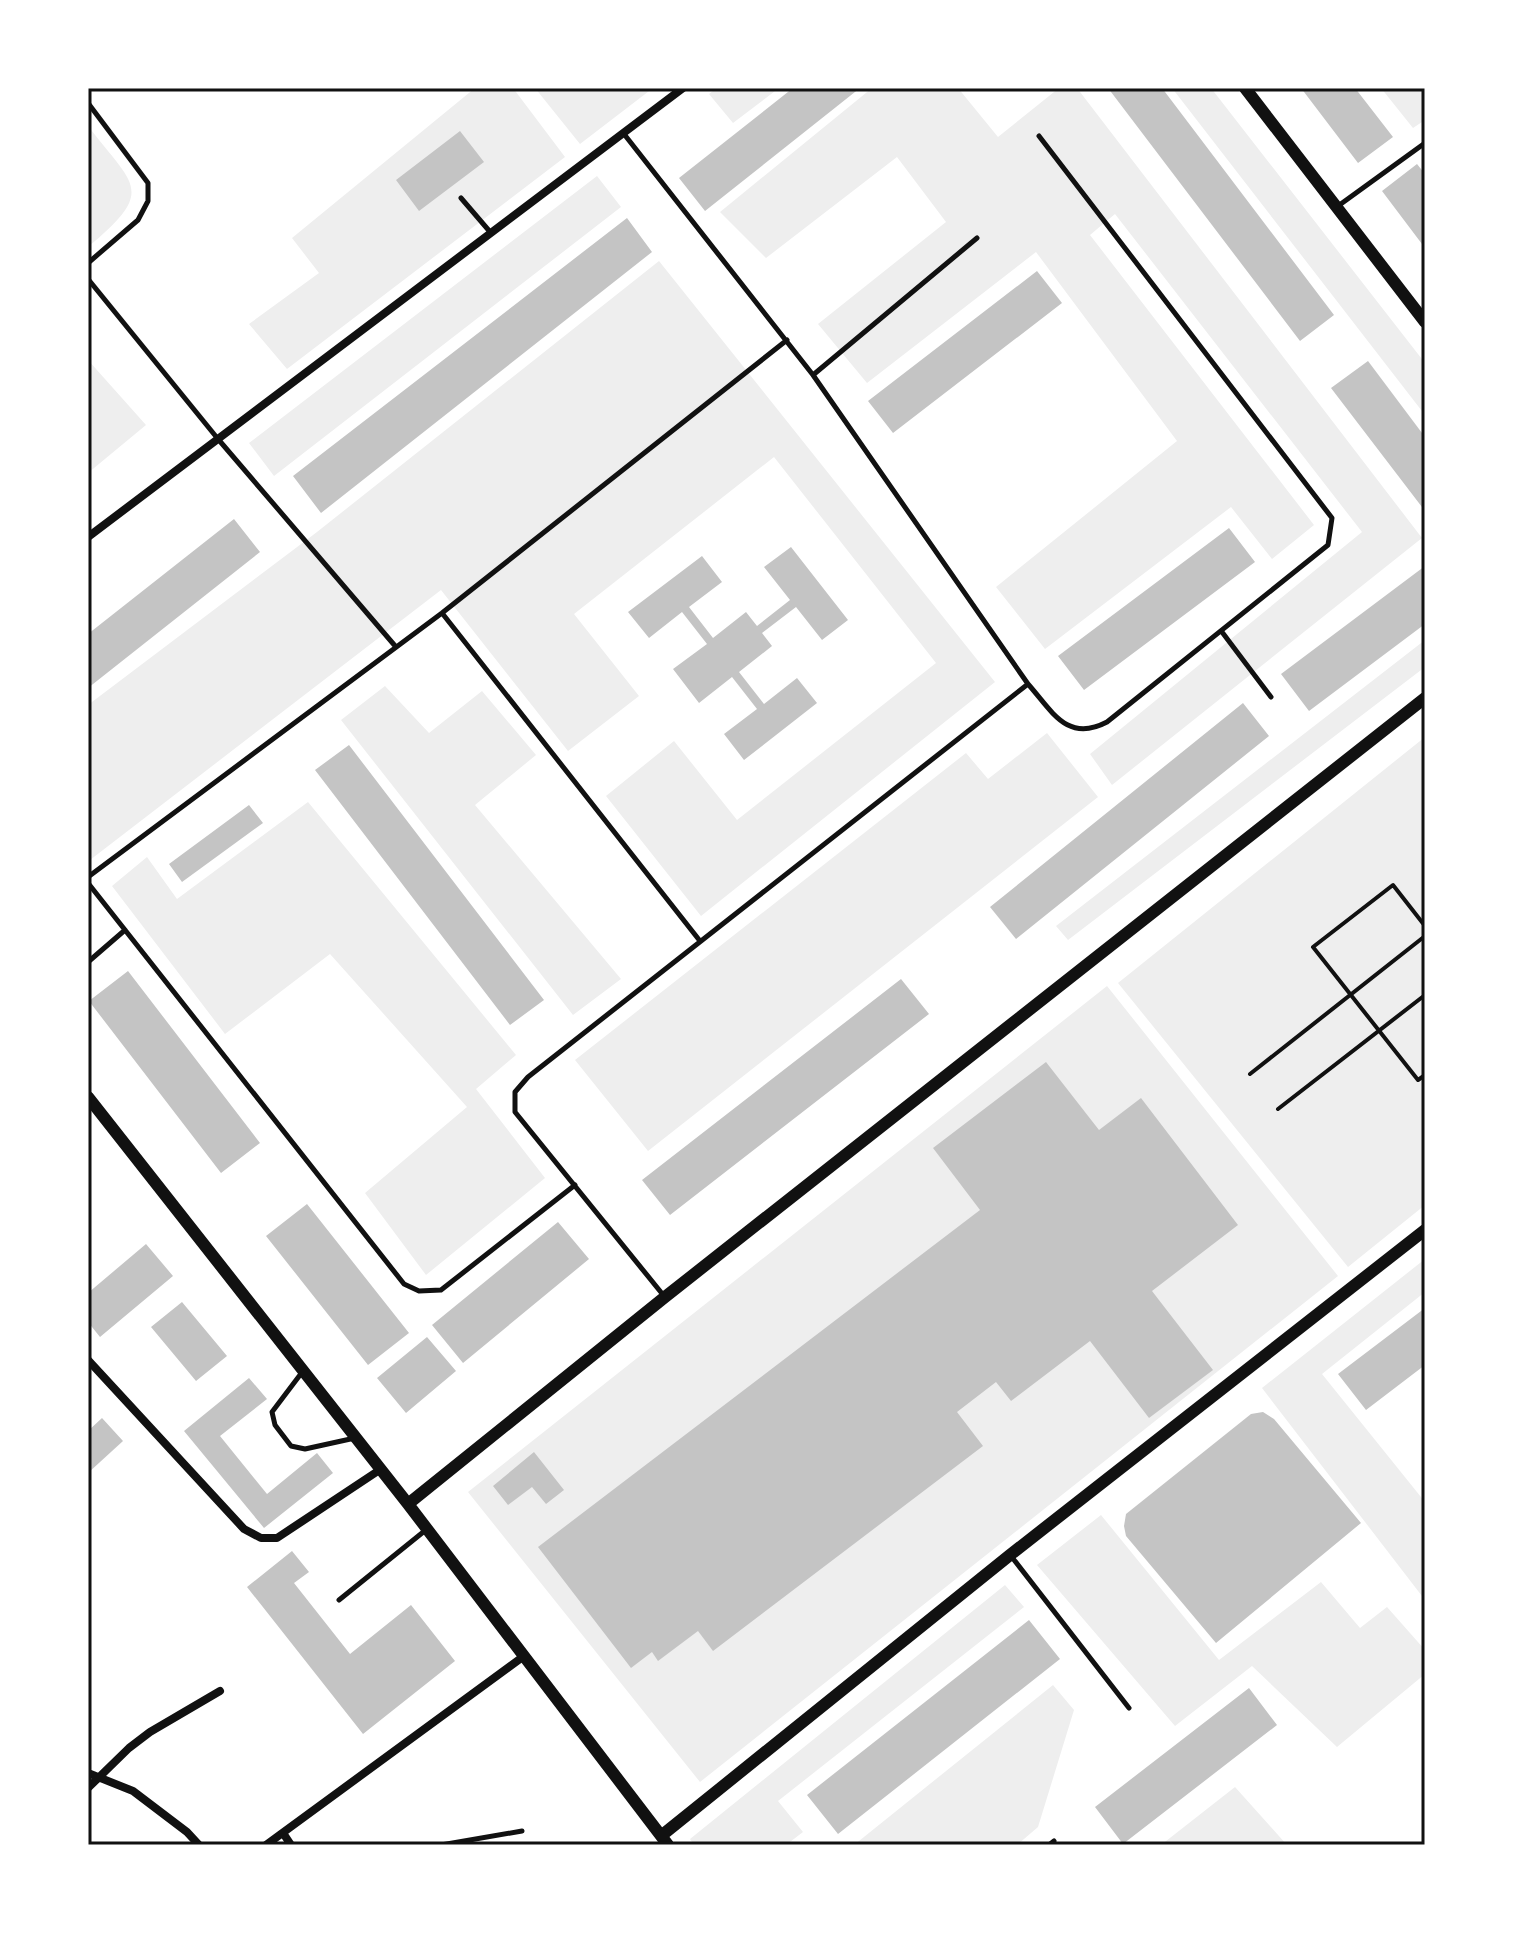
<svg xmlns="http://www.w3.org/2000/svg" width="1513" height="1933" font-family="Rubik,sans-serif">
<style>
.green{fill:#eee}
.building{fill:#c4c4c4}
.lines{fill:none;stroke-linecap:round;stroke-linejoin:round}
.path{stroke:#111;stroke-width:4}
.service{stroke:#111;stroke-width:5}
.minor{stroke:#111;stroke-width:8}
.tertiary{stroke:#111;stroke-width:12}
.neatline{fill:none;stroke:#111;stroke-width:3}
</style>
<rect width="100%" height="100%" fill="#fff"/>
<path class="green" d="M 475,88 L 513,88 L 565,157 L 287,369 L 249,324 L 319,273 L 292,238 Z
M 535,88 L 653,88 L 580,144 Z
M 717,88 L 779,88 L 733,123 L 709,94 Z
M 872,88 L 958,88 L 998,137 L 1059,88 L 1077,88 L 1422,538 L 1112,785 L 1090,754 L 1362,532 L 1115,214 L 1090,235 L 1314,525 L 1272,559 L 1231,507 L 1045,649 L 996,587 L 1177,441 L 1036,252 L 867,383 L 818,324 L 946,222 L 897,157 L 766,258 L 720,212 Z
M 1172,88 L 1211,88 L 1425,363 L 1425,415 Z
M 1381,88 L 1425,88 L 1425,120 L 1413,128 Z
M 88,126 C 135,187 156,190 88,247 Z
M 597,176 L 621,207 L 274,476 L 249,443 Z
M 659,261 L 995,682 L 701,916 L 606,796 L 674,741 L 737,820 L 936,663 L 774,457 L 574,614 L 639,696 L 568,751 L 441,590 L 90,860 L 88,857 L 88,705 L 317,532 Z
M 88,360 L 146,425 L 88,473 Z
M 1425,640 L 1425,667 L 1068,940 L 1056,926 Z
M 385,686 L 429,733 L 482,691 L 536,755 L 475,805 L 621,979 L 573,1015 L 341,720 Z
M 1047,733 L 1098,797 L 648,1151 L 575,1060 L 966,753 L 988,779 Z
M 1425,737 L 1425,1205 L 1348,1267 L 1118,983 Z
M 308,802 L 516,1055 L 476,1089 L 545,1178 L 426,1275 L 365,1193 L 467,1107 L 330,954 L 225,1034 L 112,886 L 147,857 L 177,899 Z
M 1107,986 L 1338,1276 L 700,1782 L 468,1492 Z
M 1425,1259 L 1425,1292 L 1322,1374 L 1425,1502 L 1425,1600 L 1262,1388 Z
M 1101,1515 L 1219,1660 L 1321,1582 L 1360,1628 L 1387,1607 L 1425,1650 L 1425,1674 L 1337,1747 L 1252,1666 L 1175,1726 L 1037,1565 Z
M 1005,1585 L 1024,1607 L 778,1801 L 803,1832 L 786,1845 L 694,1845 L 690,1839 Z
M 1053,1685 L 1074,1710 L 1038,1827 L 1017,1845 L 854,1845 Z
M 1235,1787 L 1287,1845 L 1161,1845 Z"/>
<path class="building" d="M 793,88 L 860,88 L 705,211 L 679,178 Z
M 1108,88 L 1162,88 L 1334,315 L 1300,341 Z
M 1301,88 L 1355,88 L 1393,137 L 1358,163 Z
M 460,131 L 484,162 L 419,211 L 396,180 Z
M 1417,164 L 1425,174 L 1425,248 L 1382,191 Z
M 627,218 L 652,252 L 321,513 L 293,476 Z
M 1037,271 L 1062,303 L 893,433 L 868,401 Z
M 1368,361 L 1425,437 L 1425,511 L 1331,388 Z
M 234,519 L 260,552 L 88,688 L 88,634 Z
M 1229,528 L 1255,562 L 1084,690 L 1058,656 Z
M 791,547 L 848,620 L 822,640 L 796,607 L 762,633 L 772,646 L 739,672 L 764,704 L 797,678 L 817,703 L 744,760 L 724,734 L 757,709 L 732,677 L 699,703 L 673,669 L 707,644 L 682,612 L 649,638 L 628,612 L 702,556 L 722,582 L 689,607 L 713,638 L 746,612 L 757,626 L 790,600 L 764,567 Z
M 1425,566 L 1425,624 L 1309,711 L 1281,674 Z
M 1243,703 L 1269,736 L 1016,939 L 990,907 Z
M 349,745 L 544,1000 L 510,1025 L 315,770 Z
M 249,805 L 263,823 L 182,882 L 169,864 Z
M 128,971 L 260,1143 L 221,1173 L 89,1001 Z
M 901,979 L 929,1014 L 670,1215 L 642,1180 Z
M 1046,1062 L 1099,1130 L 1141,1098 L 1238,1225 L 1152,1291 L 1213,1370 L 1149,1418 L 1090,1341 L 1011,1401 L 996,1382 L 957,1412 L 983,1446 L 713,1651 L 698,1631 L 658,1661 L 652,1652 L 631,1668 L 538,1547 L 980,1210 L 933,1148 Z
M 307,1204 L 409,1333 L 368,1365 L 266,1236 Z
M 558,1222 L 589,1259 L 463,1363 L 432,1325 Z
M 146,1244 L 173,1276 L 100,1337 L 88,1322 L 88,1293 Z
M 182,1302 L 227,1356 L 196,1381 L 151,1327 Z
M 1425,1308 L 1425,1365 L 1366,1410 L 1338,1374 Z
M 427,1337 L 456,1371 L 406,1413 L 377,1378 Z
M 249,1378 L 267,1399 L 220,1436 L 267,1494 L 317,1453 L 333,1473 L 264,1528 L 184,1431 Z
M 1263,1412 L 1274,1419 L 1361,1523 L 1216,1643 L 1126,1536 L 1124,1526 L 1126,1514 L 1251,1414 Z
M 102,1418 L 123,1441 L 88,1473 L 88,1431 Z
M 534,1452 L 564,1490 L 546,1504 L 532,1487 L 508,1505 L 493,1486 Z
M 292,1551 L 309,1572 L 294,1583 L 350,1654 L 411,1605 L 455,1661 L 363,1734 L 247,1587 Z
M 1029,1620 L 1060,1659 L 838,1834 L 807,1795 Z
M 1249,1688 L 1277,1725 L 1123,1844 L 1095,1807 Z"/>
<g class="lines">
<path class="path" d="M 1425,926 L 1393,885 L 1313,947 L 1418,1080 L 1425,1075
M 1250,1074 L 1425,936
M 1278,1109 L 1425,995"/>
<path class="service" d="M 88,103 L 148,183 L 148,201 L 138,220 L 88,263
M 624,134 L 813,375 L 1028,684 C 1052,711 1067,743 1107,722 L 1328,545 L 1332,518 L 1039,136
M 461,198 L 491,233
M 1338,206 L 1425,143
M 88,279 L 218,439 L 396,647
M 813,375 L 977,238
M 442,613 L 700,941
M 1222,632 L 1271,697
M 88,877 L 442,613 L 787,340
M 88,883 L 404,1284 L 419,1291 L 441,1290 L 575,1185
M 88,962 L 125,930
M 664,1296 L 515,1112 L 515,1092 L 528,1077 L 1028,684
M 303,1371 L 272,1412 L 275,1425 L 291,1446 L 305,1449 L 355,1438
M 1011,1556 L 1129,1708
M 339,1600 L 427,1529
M 441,1845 L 522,1831
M 1049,1845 L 1054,1841"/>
<path class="minor" d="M 88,537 L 683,88
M 88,1360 L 244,1529 L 261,1538 L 277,1538 L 381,1469
M 88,1773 L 133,1791 L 187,1832 L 199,1845
M 88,1788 L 129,1748 L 150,1732 L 220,1691
M 283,1833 L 291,1845
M 266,1845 L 524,1656"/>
<path class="tertiary" d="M 1245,88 L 1425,322
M 88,1097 L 408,1504 L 668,1845
M 408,1504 L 665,1297 L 1425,698
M 661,1836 L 1010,1555 L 1425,1230"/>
</g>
<rect width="1513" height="1933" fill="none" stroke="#ffffff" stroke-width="180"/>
<rect x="90" y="90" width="1333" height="1753" class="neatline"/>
</svg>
